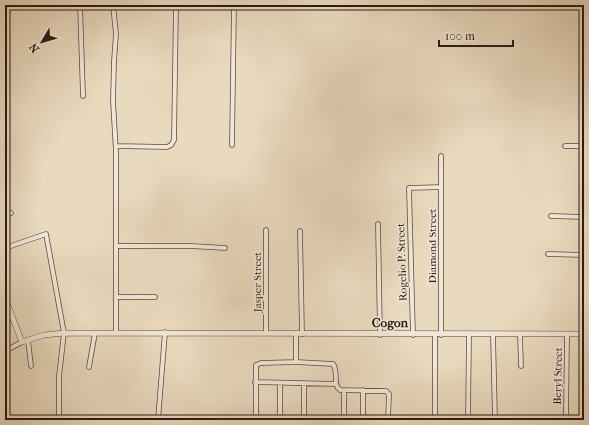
<svg xmlns="http://www.w3.org/2000/svg" width="589" height="425" font-family="'IM FELL French Canon',serif">
<style>
.lines{fill:none;stroke-linecap:round;stroke-linejoin:round}
.minor-casing{stroke:#5a4a3e;stroke-width:5.5}
.tertiary-casing{stroke:#5a4a3e;stroke-width:6}
.minor{stroke:#f1e6d5;stroke-width:4}
.tertiary{stroke:#f1e6d5;stroke-width:5}
.labels{text-anchor:middle;dominant-baseline:central;stroke-width:3;stroke-linejoin:round;paint-order:stroke}
.street-label{font-size:11px;fill:#2a1a14;stroke:#f1e6d5}
.quarter-label{font-size:13px;font-weight:bold;fill:#2a1a14;stroke:#f1e6d5}
</style>
<rect width="100%" height="100%" fill="#e9d9be"/>
<filter id="stains"><feTurbulence type="fractalNoise" baseFrequency=".005" numOctaves="4"/><feColorMatrix values="0 0 0 0 .2 0 0 0 0 .09 0 0 0 0 .02 0 0 0 .5 -.17"/></filter>
<radialGradient id="worn" r=".72"><stop offset=".6" stop-color="#630" stop-opacity="0"/><stop offset="1" stop-color="#630" stop-opacity=".3"/></radialGradient>
<g class="lines">
<g class="minor-casing">
<path id="minor" d="M 80,5 L 83,96
M 113,5 L 116,34 L 114,61 L 113,101 L 116,152 L 116,333
M 232,145 L 234,5
M 116,146 L 167,147 L 171,145 L 174,140 L 176,5
M 565,146 L 584,146
M 441,156 L 441,335
M 5,216 L 11,213
M 551,216 L 584,217
M 378,224 L 380,335
M 266,230 L 266,333
M 300,231 L 302,334
M 116,246 L 191,246 L 225,248
M 5,248 L 46,234 L 64,333 L 59,376 L 59,420
M 548,254 L 584,255
M 116,297 L 155,297
M 493,334 L 495,420
M 520,334 L 521,366
M 413,335 L 409,188 L 441,187
M 28,340 L 31,366
M 5,351 L 22,342
M 296,362 L 296,334
M 89,367 L 95,333
M 255,382 L 336,384
M 280,383 L 280,420
M 566,418 L 567,334
M 158,420 L 165,332
M 256,420 L 256,365 L 261,363 L 296,362 L 333,364 C 339,372 332,384 340,390 L 386,391 L 389,394 L 388,420
M 304,420 L 304,383
M 344,420 L 344,390
M 363,420 L 363,390
M 435,420 L 435,335
M 468,420 L 469,334"/>
</g>
<g class="tertiary-casing">
<path id="tertiary" d="M 5,298 L 22,342 L 44,335 L 64,333 L 584,334"/>
</g>
<use href="#minor" class="minor"/>
<use href="#tertiary" class="tertiary"/>
</g>
<g class="labels">
<g class="street-label">
<text transform="translate(432 246) rotate(-90)">Diamond Street</text>
<text transform="translate(402 262) rotate(-92)">Rogelio P. Street</text>
<text transform="translate(257 282) rotate(-90)">Jasper Street</text>
<text transform="translate(558 376) rotate(-89)">Beryl Street</text>
</g>
<g class="quarter-label">
<text x="390" y="322">Cogon</text>
</g>
</g>
<rect width="589" height="425" fill="none" stroke="#e9d9be" stroke-width="20"/>
<rect x="6" y="6" width="577" height="413" fill="none" stroke="#2a1a14" stroke-width="2"/>
<rect x="10" y="10" width="569" height="405" fill="none" stroke="#2a1a14"/>
<g transform="translate(42 42) rotate(232)" stroke="#f1e6d5" stroke-width="3" paint-order="stroke">
<path d="M0-3L7 15L0 10L-7 15Z" fill="#2a1a14"/>
<text y="-6" font-size="11" font-weight="bold" text-anchor="middle" fill="#2a1a14">N</text>
</g>
<path d="M439 40v6h74v-6" fill="none" stroke="#2a1a14" stroke-width="2"/>
<text x="445" y="40" font-size="12" fill="#2a1a14" stroke="#f1e6d5" stroke-width="3" paint-order="stroke">100 m</text>
<rect width="100%" height="100%" filter="url(#stains)"/>
<rect width="100%" height="100%" fill="url(#worn)"/>
</svg>
